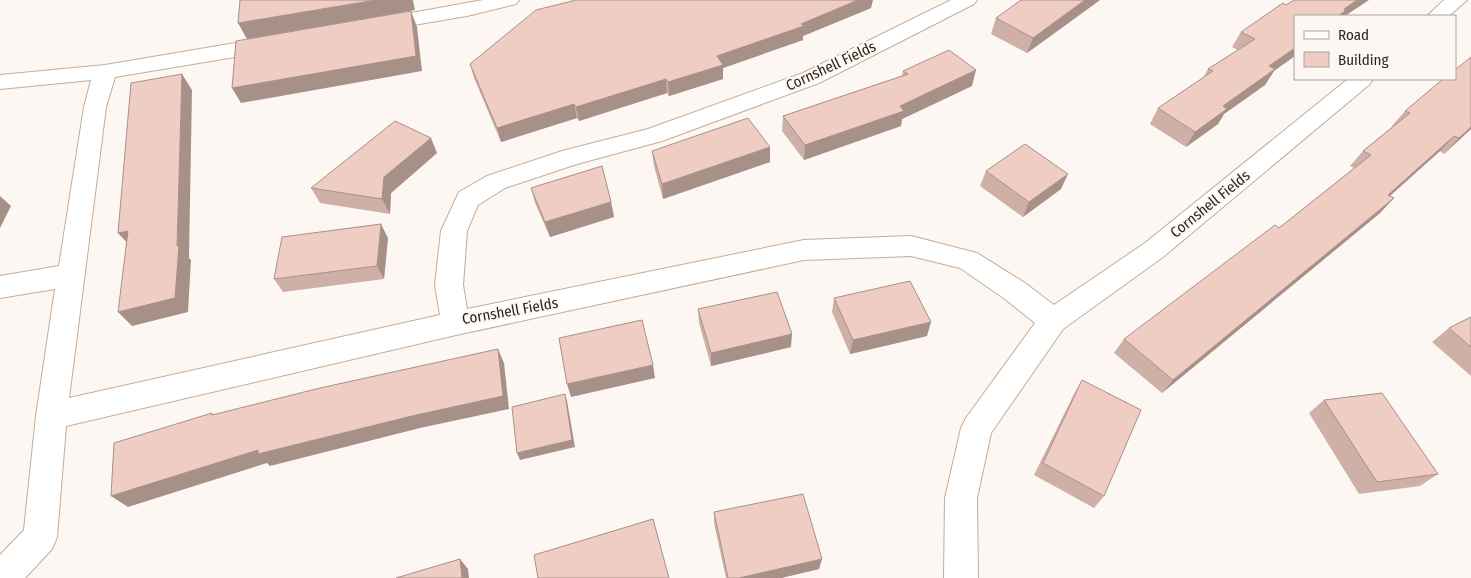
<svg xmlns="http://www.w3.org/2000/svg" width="1471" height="578" font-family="'Fira Sans Condensed',sans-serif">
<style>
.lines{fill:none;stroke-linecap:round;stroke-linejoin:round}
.minor-casing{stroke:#c5ac97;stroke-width:2}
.minor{fill:#fff;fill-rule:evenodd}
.wall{fill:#ceb0a7}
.shaded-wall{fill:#a79088}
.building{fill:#efcdc2;stroke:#a79088}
.labels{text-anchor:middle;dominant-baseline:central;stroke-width:4.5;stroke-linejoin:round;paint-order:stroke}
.street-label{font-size:15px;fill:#2f251d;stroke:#fcf7f2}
</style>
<rect width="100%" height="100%" fill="#fcf7f2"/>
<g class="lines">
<g class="minor-casing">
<path id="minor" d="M 483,0 L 519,0 L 516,4 L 467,16 L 378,31 L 371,29 L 368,25 L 371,21 L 378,19 Z
M 951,0 L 977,0 L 974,4 L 819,83 L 662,141 L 577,164 L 505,188 L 478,205 L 467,231 L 463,285 L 467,309 L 804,240 L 911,236 L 977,253 L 1025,283 L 1054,305 L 1145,243 L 1348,79 L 1373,79 L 1370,84 L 1163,257 L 1063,329 L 991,433 L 977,498 L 978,578 L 944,578 L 945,498 L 961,428 L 966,418 L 1035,323 L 1005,299 L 960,268 L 911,256 L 804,260 L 456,335 L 66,426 L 57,537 L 52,549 L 25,578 L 0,578 L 0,555 L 24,530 L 36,416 L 55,289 L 0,298 L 0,276 L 59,266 L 84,107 L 91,80 L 0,89 L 0,75 L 105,65 L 271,37 L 279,39 L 282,44 L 279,49 L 271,51 L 115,77 L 106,107 L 69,398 L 440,315 L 435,285 L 441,231 L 459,192 L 487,176 L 562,151 L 648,129 L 803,73 Z
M 1444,0 L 1467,0 L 1449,16 L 1427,16 Z"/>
</g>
<use href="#minor" class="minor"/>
</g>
<path class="wall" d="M 1100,0 L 1027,53 L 991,34 L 996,18 Z
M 871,8 L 803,36 L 803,40 L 723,68 L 723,79 L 669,96 L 667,93 L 579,121 L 577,118 L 501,142 L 474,78 L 470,64 Z
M 1295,16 L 1274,71 L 1265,85 L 1224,114 L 1218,124 L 1186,147 L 1150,124 L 1158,108 L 1203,78 L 1208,69 L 1238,50 L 1232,47 L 1241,32 Z
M 903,71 L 972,86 L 902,119 L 901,126 L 804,160 L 782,131 L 783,116 L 902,76 Z
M 1405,111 L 1471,129 L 1444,154 L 1440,151 L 1390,196 L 1394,198 L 1380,213 L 1162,393 L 1114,353 L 1124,339 L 1279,228 L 1354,168 L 1350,166 L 1363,151 L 1393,126 L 1392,126 Z
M 652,151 L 770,162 L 663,199 L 654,166 Z
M 437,153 L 391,193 L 390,214 L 320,203 L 311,188 Z
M 986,171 L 1061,189 L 1023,217 L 980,186 Z
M 531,188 L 611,202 L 614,217 L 550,237 L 535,203 Z
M 388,238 L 384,279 L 283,292 L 274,279 Z
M 834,298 L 927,336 L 850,354 L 832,312 Z
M 698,309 L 791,347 L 711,366 L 699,323 Z
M 1471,317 L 1471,376 L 1432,342 L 1449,328 Z
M 1082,380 L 1104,496 L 1094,508 L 1034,475 L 1074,394 Z
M 1324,400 L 1438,474 L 1420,486 L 1359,494 L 1309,413 Z
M 714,512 L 819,569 L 781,578 L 726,578 L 714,523 Z"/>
<path class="shaded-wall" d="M 376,0 L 413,0 L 415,10 L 247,39 L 238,23 Z
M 858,0 L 873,0 L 871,8 L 803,36 L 803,40 L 723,68 L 723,79 L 669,96 L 668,82 L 717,56 L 801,24 Z
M 1085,0 L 1100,0 L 1027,53 L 1033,38 Z
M 1357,0 L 1369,0 L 1345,16 L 1338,16 L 1344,9 Z
M 411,11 L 417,27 L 422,71 L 241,103 L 232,88 Z
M 1295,48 L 1295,56 L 1274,71 L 1265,85 L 1224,114 L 1218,124 L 1186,147 L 1195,132 L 1223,106 L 1269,66 Z
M 976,70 L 972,86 L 902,119 L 901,126 L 804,160 L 805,145 L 900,106 Z
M 182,74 L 192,90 L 189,258 L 191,260 L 188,312 L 132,326 L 118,312 L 177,246 Z
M 666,79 L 667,93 L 579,121 L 576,107 Z
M 574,104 L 577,118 L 501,142 L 497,128 Z
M 1471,127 L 1471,129 L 1444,154 L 1459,138 Z
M 1454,136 L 1440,151 L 1374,210 L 1388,195 Z
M 431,138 L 437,153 L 391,193 L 390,214 L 382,199 L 384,177 Z
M 770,147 L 770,162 L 663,199 L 662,184 Z
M 1068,174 L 1061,189 L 1023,217 L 1029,202 Z
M 0,196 L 11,206 L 0,228 Z
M 1394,198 L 1380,213 L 1162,393 L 1173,380 Z
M 611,202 L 614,217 L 550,237 L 545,222 Z
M 381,224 L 388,238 L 384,279 L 377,266 Z
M 128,231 L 132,248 L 118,233 Z
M 931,322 L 927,336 L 850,354 L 853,340 Z
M 792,334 L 791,347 L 711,366 L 711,353 Z
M 498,349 L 504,363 L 509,409 L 420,428 L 270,466 L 267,463 L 128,507 L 111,496 Z
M 653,365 L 655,378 L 571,397 L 567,384 Z
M 565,394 L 567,401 L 575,447 L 520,460 L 517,453 Z
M 460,559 L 468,569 L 469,578 L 462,578 Z
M 822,559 L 819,569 L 781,578 L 739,578 Z"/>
<path class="building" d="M 240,0 L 376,0 L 238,23 Z
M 576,0 L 858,0 L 801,24 L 804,26 L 717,56 L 723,65 L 668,82 L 666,79 L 576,107 L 574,104 L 497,128 L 470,64 L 536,10 Z
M 1021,0 L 1085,0 L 1033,38 L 996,18 Z
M 1294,0 L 1357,0 L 1344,9 L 1345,11 L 1338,16 L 1295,16 L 1295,48 L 1269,66 L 1275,69 L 1223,106 L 1227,109 L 1195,132 L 1158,108 L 1213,71 L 1208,69 L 1255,39 L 1241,32 L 1283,3 L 1286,5 Z
M 411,11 L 416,56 L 232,88 L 236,41 Z
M 949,50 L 976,70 L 900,106 L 904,111 L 805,145 L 783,116 L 908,74 L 903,71 Z
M 1471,57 L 1471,127 L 1459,138 L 1454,136 L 1388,195 L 1394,198 L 1173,380 L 1124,339 L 1275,225 L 1279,228 L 1371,155 L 1363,151 L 1410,113 L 1405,111 L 1443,79 L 1455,79 L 1455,70 Z
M 182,74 L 177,246 L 179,245 L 175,298 L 118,312 L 128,231 L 118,233 L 131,83 Z
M 748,118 L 770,147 L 662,184 L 652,151 Z
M 395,121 L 431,138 L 384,177 L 382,199 L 311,188 Z
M 1025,144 L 1068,174 L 1029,202 L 986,171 Z
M 602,166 L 611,202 L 545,222 L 531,188 Z
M 381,224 L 377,266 L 274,279 L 282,237 Z
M 910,281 L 931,322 L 853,340 L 834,298 Z
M 777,292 L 792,334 L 711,353 L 698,309 Z
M 1471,317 L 1471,347 L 1449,328 Z
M 642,320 L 653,365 L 567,384 L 559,338 Z
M 498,349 L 503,396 L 412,416 L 258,454 L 258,450 L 111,496 L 114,443 L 212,413 L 212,415 L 320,388 Z
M 1082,380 L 1141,410 L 1104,496 L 1043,463 Z
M 1382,393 L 1438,474 L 1377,482 L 1324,400 Z
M 565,394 L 572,440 L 517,453 L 512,407 Z
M 803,494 L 822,559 L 739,578 L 728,578 L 714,512 Z
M 653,519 L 669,578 L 538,578 L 534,555 Z
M 460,559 L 462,578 L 396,578 Z"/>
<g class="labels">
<g class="street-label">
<text transform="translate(831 66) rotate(-25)">Cornshell Fields</text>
<text transform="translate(1210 204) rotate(-39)">Cornshell Fields</text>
<text transform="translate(510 311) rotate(-10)">Cornshell Fields</text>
</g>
</g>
<rect x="1294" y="15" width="162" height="65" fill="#fcf7f2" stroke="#aaa39d"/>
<rect x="1304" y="31" width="25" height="8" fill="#ffffff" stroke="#aaa39d"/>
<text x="1338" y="40" font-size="15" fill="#2f251d">Road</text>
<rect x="1304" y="52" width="25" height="15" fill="#efcdc2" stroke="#aaa39d"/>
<text x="1338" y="65" font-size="15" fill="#2f251d">Building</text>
</svg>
